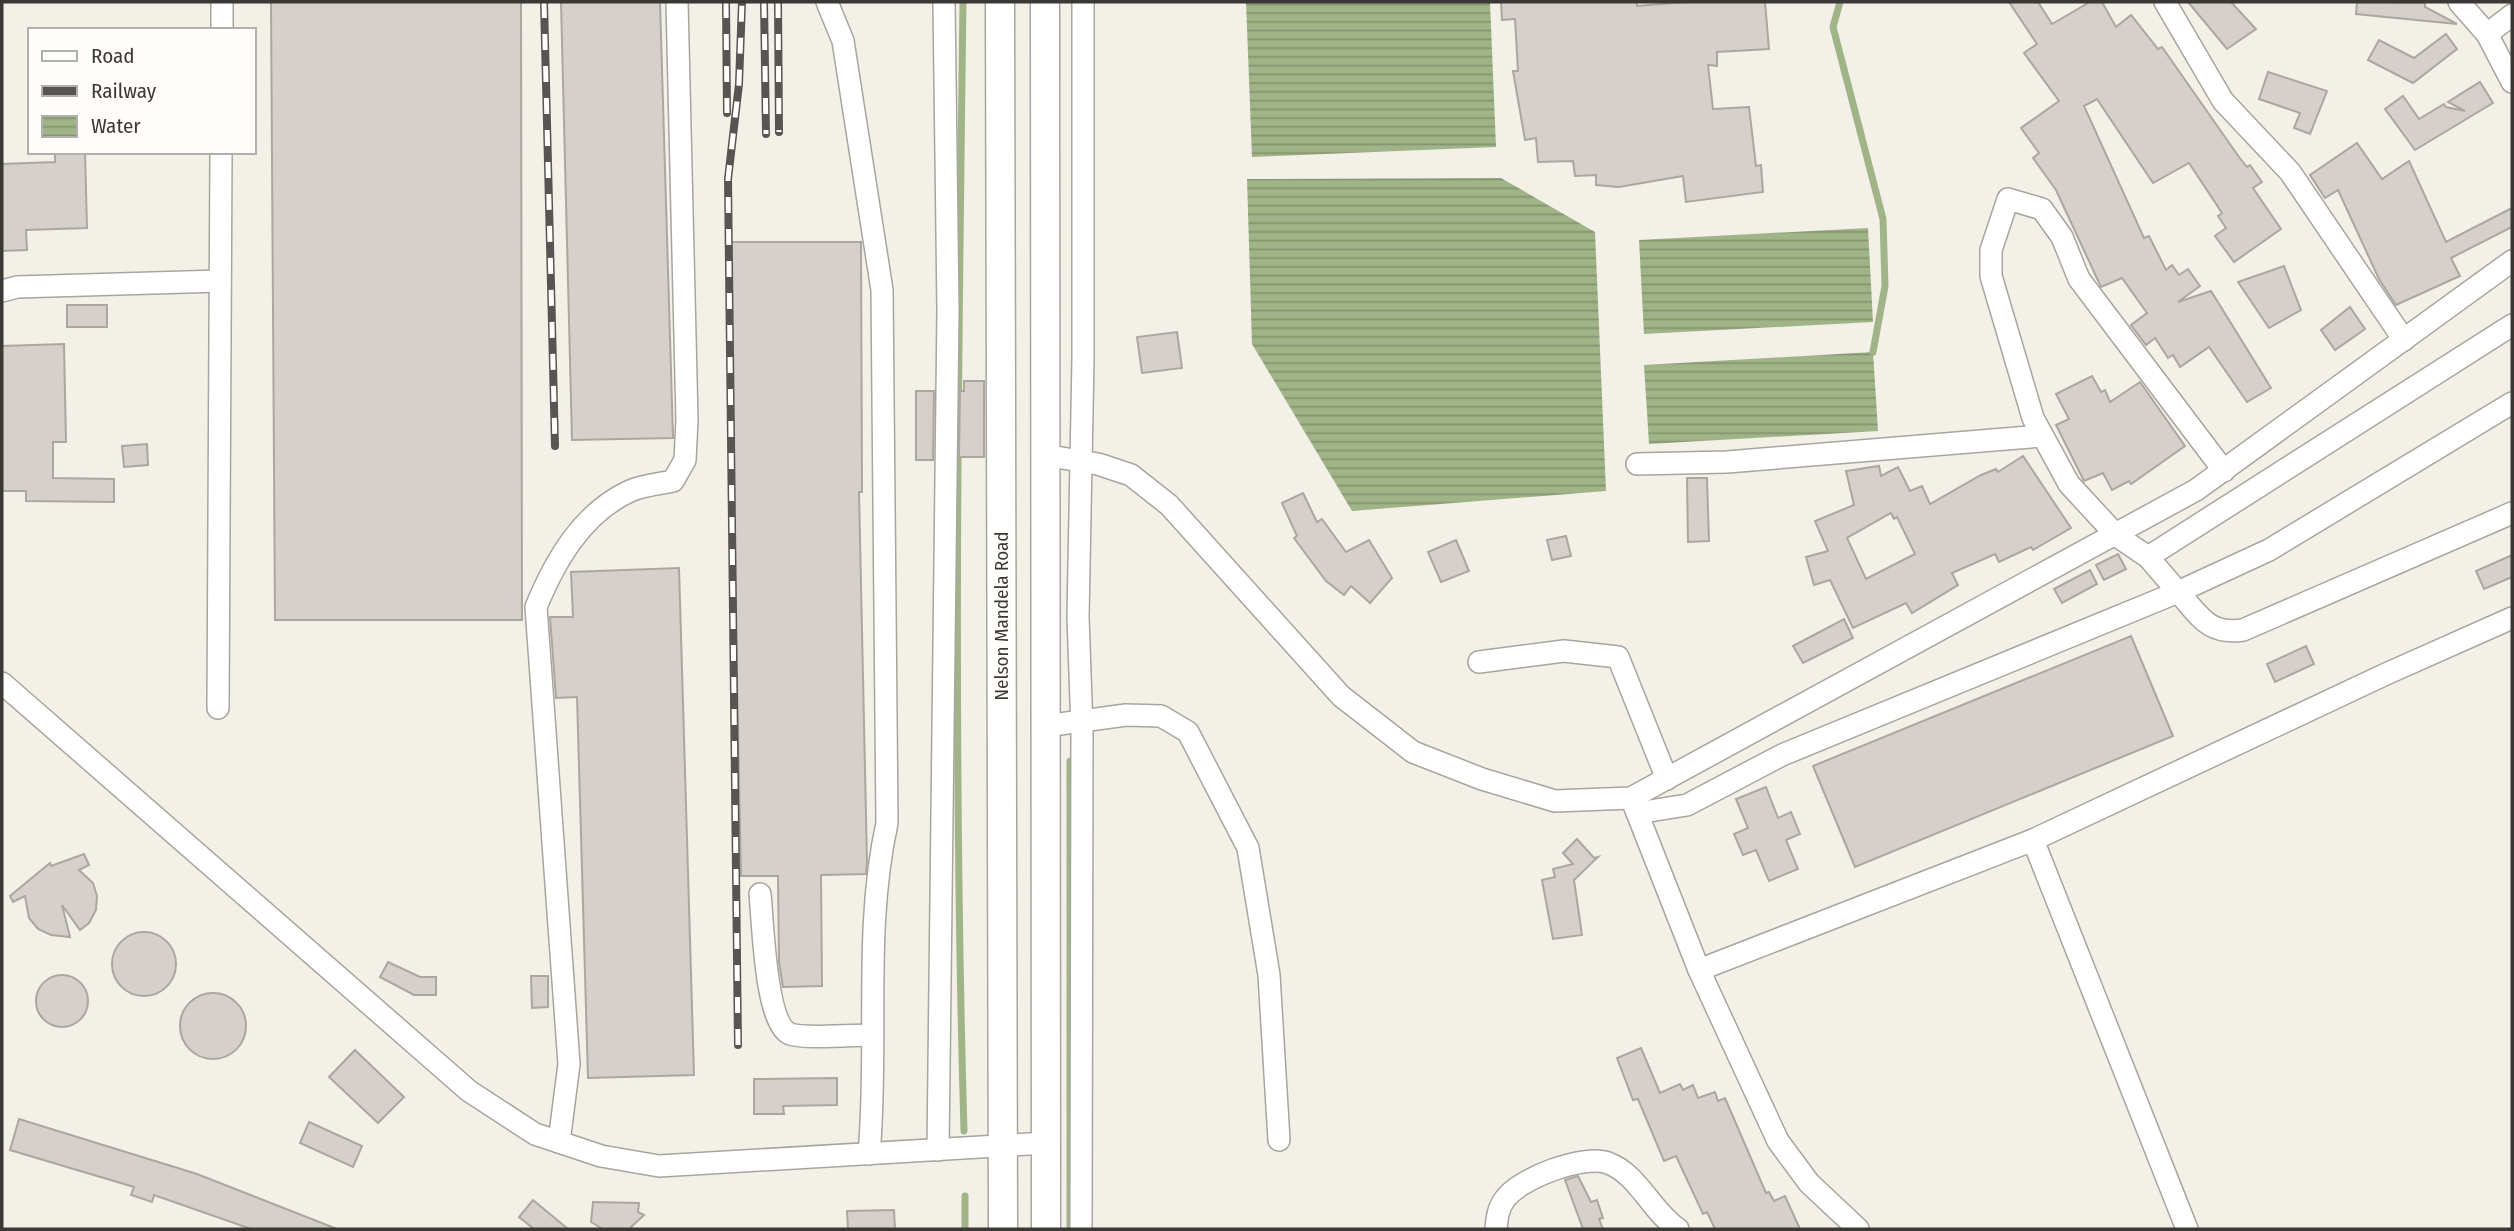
<svg xmlns="http://www.w3.org/2000/svg" width="2514" height="1231" font-family="'Fira Sans Condensed',sans-serif">
<style>
.water{fill:url(#water-rules)}
.lines{fill:none;stroke-linecap:round;stroke-linejoin:round}
.stream{stroke:#a1b488;stroke-width:7}
.building{fill:#d6d0ca;stroke:#aca6a0;stroke-width:2;fill-rule:evenodd}
.minor-casing{stroke:#a8a59e;stroke-width:24}
.major-casing{stroke:#a8a59e;stroke-width:31}
.minor{stroke:#fff;stroke-width:21}
.major{stroke:#fff;stroke-width:28}
.rail-casing{stroke:#565551;stroke-width:8}
.rail{stroke:#fffefa;stroke-width:5;stroke-dasharray:16;stroke-linecap:butt}
.labels{text-anchor:middle;dominant-baseline:central;stroke-width:6;stroke-linejoin:round;paint-order:stroke}
.street-label{font-size:19px;fill:#3a3936;stroke:#fffefa}
</style>
<defs>
<pattern id="water-rules" width="6" height="5" patternUnits="userSpaceOnUse" patternTransform="scale(1.75)"><rect width="6" height="5" fill="#a1b488"/><path d="M0 2.5h6" fill="none" stroke="#849370"/></pattern>
</defs>
<rect width="100%" height="100%" fill="#f3f0e8"/>
<g class="water">
<path d="M 1246,2 L 1490,2 L 1496,147 L 1252,157 Z"/>
<path d="M 1501,178 L 1595,232 L 1606,491 L 1352,511 L 1252,344 L 1247,179 Z"/>
<path d="M 1868,228 L 1873,322 L 1644,334 L 1639,240 Z"/>
<path d="M 1873,352 L 1878,431 L 1649,444 L 1644,365 Z"/>
</g>
<g class="lines">
<g class="stream">
<path d="M 963,2 C 958,378 953,754 964,1131"/>
<path d="M 1840,2 L 1833,27 L 1883,219 L 1885,286 L 1873,352"/>
<path d="M 1070,761 L 1070,1229"/>
<path d="M 965,1196 L 965,1229"/>
</g>
</g>
<g class="building">
<path d="M 271,2 L 521,2 L 522,620 L 275,620 Z"/>
<path d="M 561,2 L 660,2 L 673,438 L 572,440 Z"/>
<path d="M 1501,2 L 1637,2 L 1637,6 L 1686,2 L 1765,2 L 1769,49 L 1717,52 L 1717,66 L 1708,65 L 1713,109 L 1749,107 L 1756,166 L 1761,165 L 1763,192 L 1686,202 L 1683,176 L 1619,187 L 1596,185 L 1596,175 L 1575,176 L 1573,161 L 1538,162 L 1536,138 L 1525,140 L 1513,71 L 1518,71 L 1515,19 L 1502,20 Z"/>
<path d="M 2009,2 L 2038,2 L 2052,24 L 2090,2 L 2102,2 L 2116,27 L 2131,15 L 2158,49 L 2162,47 L 2239,157 L 2247,167 L 2250,165 L 2262,182 L 2253,188 L 2281,229 L 2234,262 L 2215,236 L 2226,228 L 2218,216 L 2222,213 L 2189,163 L 2153,183 L 2097,99 L 2084,106 L 2144,238 L 2149,236 L 2166,270 L 2172,265 L 2179,275 L 2188,269 L 2200,286 L 2178,302 L 2211,291 L 2271,388 L 2247,402 L 2209,347 L 2180,367 L 2173,355 L 2168,358 L 2155,338 L 2146,345 L 2131,325 L 2147,313 L 2122,278 L 2101,287 L 2056,190 L 2033,158 L 2039,153 L 2021,128 L 2059,101 L 2024,53 L 2037,44 Z"/>
<path d="M 2188,2 L 2231,2 L 2256,29 L 2227,49 Z"/>
<path d="M 2357,2 L 2425,3 L 2425,7 L 2457,24 L 2356,14 Z"/>
<path d="M 2446,34 L 2457,49 L 2413,83 L 2368,60 L 2379,40 L 2414,58 Z"/>
<path d="M 2268,72 L 2327,91 L 2310,134 L 2294,128 L 2300,113 L 2259,99 Z"/>
<path d="M 2480,82 L 2493,103 L 2415,150 L 2385,109 L 2403,96 L 2419,119 L 2444,104 L 2446,107 L 2465,111 L 2448,102 Z"/>
<path d="M 2357,143 L 2382,179 L 2409,161 L 2446,242 L 2512,208 L 2512,227 L 2451,258 L 2460,276 L 2396,305 L 2379,279 L 2338,190 L 2325,198 L 2310,175 Z"/>
<path d="M 55,152 L 85,152 L 87,228 L 26,230 L 27,250 L 2,251 L 2,164 L 55,162 Z"/>
<path d="M 731,242 L 861,242 L 862,492 L 859,492 L 867,862 L 866,874 L 821,875 L 822,986 L 783,987 L 779,962 L 778,876 L 741,876 L 733,493 Z"/>
<path d="M 2284,266 L 2301,310 L 2269,328 L 2238,282 Z"/>
<rect x="67" y="305" width="40" height="22"/>
<path d="M 2350,307 L 2365,329 L 2335,350 L 2321,330 Z"/>
<path d="M 1177,332 L 1182,368 L 1142,373 L 1137,337 Z"/>
<path d="M 64,344 L 66,442 L 53,442 L 53,478 L 114,479 L 114,502 L 26,501 L 26,491 L 2,491 L 2,346 Z"/>
<path d="M 2092,376 L 2101,392 L 2105,390 L 2110,402 L 2140,382 L 2185,446 L 2131,484 L 2129,481 L 2112,490 L 2103,473 L 2084,481 L 2056,425 L 2069,419 L 2056,394 Z"/>
<path d="M 964,381 L 984,381 L 984,457 L 959,457 L 960,391 L 964,391 Z"/>
<path d="M 916,391 L 934,391 L 933,460 L 916,460 Z"/>
<path d="M 147,444 L 148,465 L 124,467 L 122,446 Z"/>
<path d="M 2023,456 L 2071,528 L 2033,550 L 2031,547 L 1999,562 L 1995,554 L 1952,573 L 1958,585 L 1912,613 L 1906,603 L 1853,628 L 1830,580 L 1814,585 L 1806,557 L 1828,551 L 1815,521 L 1854,505 L 1846,471 L 1879,466 L 1881,476 L 1898,467 L 1910,491 L 1922,486 L 1930,504 L 1981,475 L 1996,469 L 1998,472 ZM 1891,513 L 1894,519 L 1897,517 L 1915,554 L 1866,579 L 1847,538 Z"/>
<path d="M 1687,478 L 1707,478 L 1709,541 L 1688,542 Z"/>
<path d="M 1303,493 L 1317,522 L 1322,519 L 1346,552 L 1369,540 L 1392,578 L 1370,603 L 1351,586 L 1344,595 L 1326,581 L 1294,538 L 1297,536 L 1282,503 Z"/>
<path d="M 1566,536 L 1571,556 L 1552,560 L 1547,540 Z"/>
<path d="M 1456,540 L 1469,571 L 1441,582 L 1428,552 Z"/>
<path d="M 2118,554 L 2126,569 L 2104,580 L 2096,565 Z"/>
<path d="M 2512,555 L 2512,577 L 2484,589 L 2476,571 Z"/>
<path d="M 679,568 L 694,1075 L 588,1078 L 577,697 L 556,698 L 550,617 L 573,617 L 571,572 Z"/>
<path d="M 2090,570 L 2097,584 L 2062,603 L 2054,589 Z"/>
<path d="M 1844,619 L 1853,638 L 1803,663 L 1793,646 Z"/>
<path d="M 2131,636 L 2173,736 L 1855,867 L 1813,766 Z"/>
<path d="M 2306,646 L 2314,664 L 2275,682 L 2267,664 Z"/>
<path d="M 1766,787 L 1778,818 L 1791,812 L 1800,834 L 1786,840 L 1798,869 L 1769,881 L 1756,850 L 1743,855 L 1734,834 L 1748,828 L 1736,799 Z"/>
<path d="M 1577,839 L 1594,858 L 1598,857 L 1574,880 L 1582,935 L 1553,939 L 1542,880 L 1555,877 L 1553,869 L 1573,864 L 1563,853 Z"/>
<path d="M 84,854 L 89,865 L 79,870 L 93,883 L 97,896 L 96,910 L 89,923 L 80,930 L 62,905 L 70,937 L 51,935 L 38,929 L 29,918 L 25,896 L 13,902 L 10,896 L 50,863 L 51,866 Z"/>
<circle cx="144" cy="964" r="32"/>
<path d="M 388,962 L 420,977 L 436,977 L 436,995 L 414,995 L 380,977 Z"/>
<circle cx="62" cy="1001" r="26"/>
<path d="M 531,976 L 548,976 L 548,1007 L 532,1008 Z"/>
<circle cx="213" cy="1026" r="33"/>
<path d="M 1641,1048 L 1660,1093 L 1680,1084 L 1683,1090 L 1693,1085 L 1698,1098 L 1715,1092 L 1718,1101 L 1725,1098 L 1766,1193 L 1769,1192 L 1774,1201 L 1785,1196 L 1800,1229 L 1715,1229 L 1707,1212 L 1703,1214 L 1676,1156 L 1664,1161 L 1638,1099 L 1633,1100 L 1617,1058 Z"/>
<path d="M 355,1050 L 404,1097 L 378,1123 L 329,1077 Z"/>
<path d="M 837,1078 L 837,1105 L 783,1106 L 784,1114 L 754,1114 L 754,1079 Z"/>
<path d="M 19,1119 L 197,1174 L 337,1229 L 251,1229 L 154,1195 L 152,1202 L 131,1195 L 134,1187 L 10,1150 Z"/>
<path d="M 309,1122 L 362,1146 L 353,1167 L 300,1143 Z"/>
<path d="M 1578,1176 L 1591,1202 L 1597,1200 L 1603,1218 L 1599,1219 L 1603,1229 L 1583,1229 L 1565,1180 Z"/>
<path d="M 533,1200 L 568,1229 L 534,1229 L 519,1217 Z"/>
<path d="M 593,1202 L 639,1203 L 638,1212 L 644,1215 L 629,1229 L 603,1229 L 591,1222 Z"/>
<path d="M 894,1210 L 895,1229 L 848,1229 L 847,1211 Z"/>
</g>
<g class="lines">
<defs>
<g id="minor">
<path d="M 827,2 L 843,41 L 882,290 L 887,823 C 863,932 879,1044 869,1154"/>
<path d="M 2165,2 L 2223,101 L 2290,172 L 2404,340"/>
<path d="M 2459,2 L 2487,34 L 2512,82"/>
<path d="M 222,30 L 222,2"/>
<path d="M 2487,34 L 2512,15"/>
<path d="M 2,291 L 17,287 L 220,281"/>
<path d="M 1044,455 L 1098,464 L 1131,475 L 1169,505 L 1341,696 L 1413,752 L 1482,779 L 1555,801 L 1631,798 L 2196,490 L 2512,261"/>
<path d="M 1637,464 L 1727,462 L 2042,436"/>
<path d="M 2224,471 L 2079,279 L 2062,237 L 2042,209 L 2008,199 L 1991,250 L 1991,276 L 2033,418 L 2069,484 L 2117,536 L 2148,557 L 2178,592 L 2269,550 L 2512,403"/>
<path d="M 2148,557 L 2512,325"/>
<path d="M 1479,662 L 1564,651 L 1618,657 L 1667,779"/>
<path d="M 2,683 L 469,1091 L 535,1134 L 601,1156 L 659,1166 L 1047,1143"/>
<path d="M 218,708 L 221,152"/>
<path d="M 1045,726 L 1126,715 L 1161,716 L 1188,732 L 1248,848 L 1269,975 L 1279,1140"/>
<path d="M 1632,800 L 1699,970 L 1778,1141 L 1809,1183 L 1858,1229"/>
<path d="M 1637,813 L 1687,805 L 1782,755 L 2178,592 C 2200,616 2208,635 2243,630 L 2512,513"/>
<path d="M 2033,840 L 2187,1229"/>
<path d="M 760,894 C 763,922 765,1023 790,1034 C 804,1039 855,1035 872,1035"/>
<path d="M 1699,970 L 2033,840 L 2386,674 L 2512,618"/>
<path d="M 559,1142 L 569,1064 L 536,607 C 555,561 582,513 630,491 C 643,485 659,484 673,481 L 685,460 L 687,420 L 677,2"/>
<path d="M 938,1150 L 948,310 L 944,2"/>
<path d="M 1081,1229 L 1082,730 L 1078,617 L 1083,359 L 1083,2"/>
<path d="M 1496,1229 C 1497,1218 1498,1208 1505,1199 C 1520,1178 1584,1154 1608,1163 C 1638,1174 1652,1212 1678,1229"/>
</g>
<g id="major">
<path d="M 1000,2 L 1003,1229"/>
<path d="M 1045,2 L 1046,1229"/>
</g>
</defs>
<use href="#minor" class="minor-casing"/>
<use href="#major" class="major-casing"/>
<use href="#minor" class="minor"/>
<use href="#major" class="major"/>
<defs>
<g id="rail">
<path d="M 544,2 L 555,446"/>
<path d="M 726,2 L 727,113"/>
<path d="M 764,2 L 766,134"/>
<path d="M 778,2 L 779,132"/>
<path d="M 738,1045 L 728,179 L 739,84 L 742,2"/>
</g>
</defs>
<use href="#rail" class="rail-casing"/>
<use href="#rail" class="rail"/>
</g>
<g class="labels">
<g class="street-label">
<text transform="translate(1001 616) rotate(-90)">Nelson Mandela Road</text>
</g>
</g>
<rect width="2514" height="1231" fill="none" stroke="#3a3936" stroke-width="7"/>
<rect x="28" y="28" width="228" height="126" fill="#fffefa" stroke="#b0afac" stroke-width="2"/>
<rect x="42" y="51" width="35" height="10" fill="#ffffff" stroke="#b0afac" stroke-width="2"/>
<text x="91" y="63" font-size="21" fill="#3a3936">Road</text>
<rect x="42" y="86" width="35" height="10" fill="#565551" stroke="#b0afac" stroke-width="2"/>
<text x="91" y="98" font-size="21" fill="#3a3936">Railway</text>
<rect x="42" y="116" width="35" height="21" fill="url(#water-rules)" stroke="#b0afac" stroke-width="2"/>
<text x="91" y="133" font-size="21" fill="#3a3936">Water</text>
</svg>
